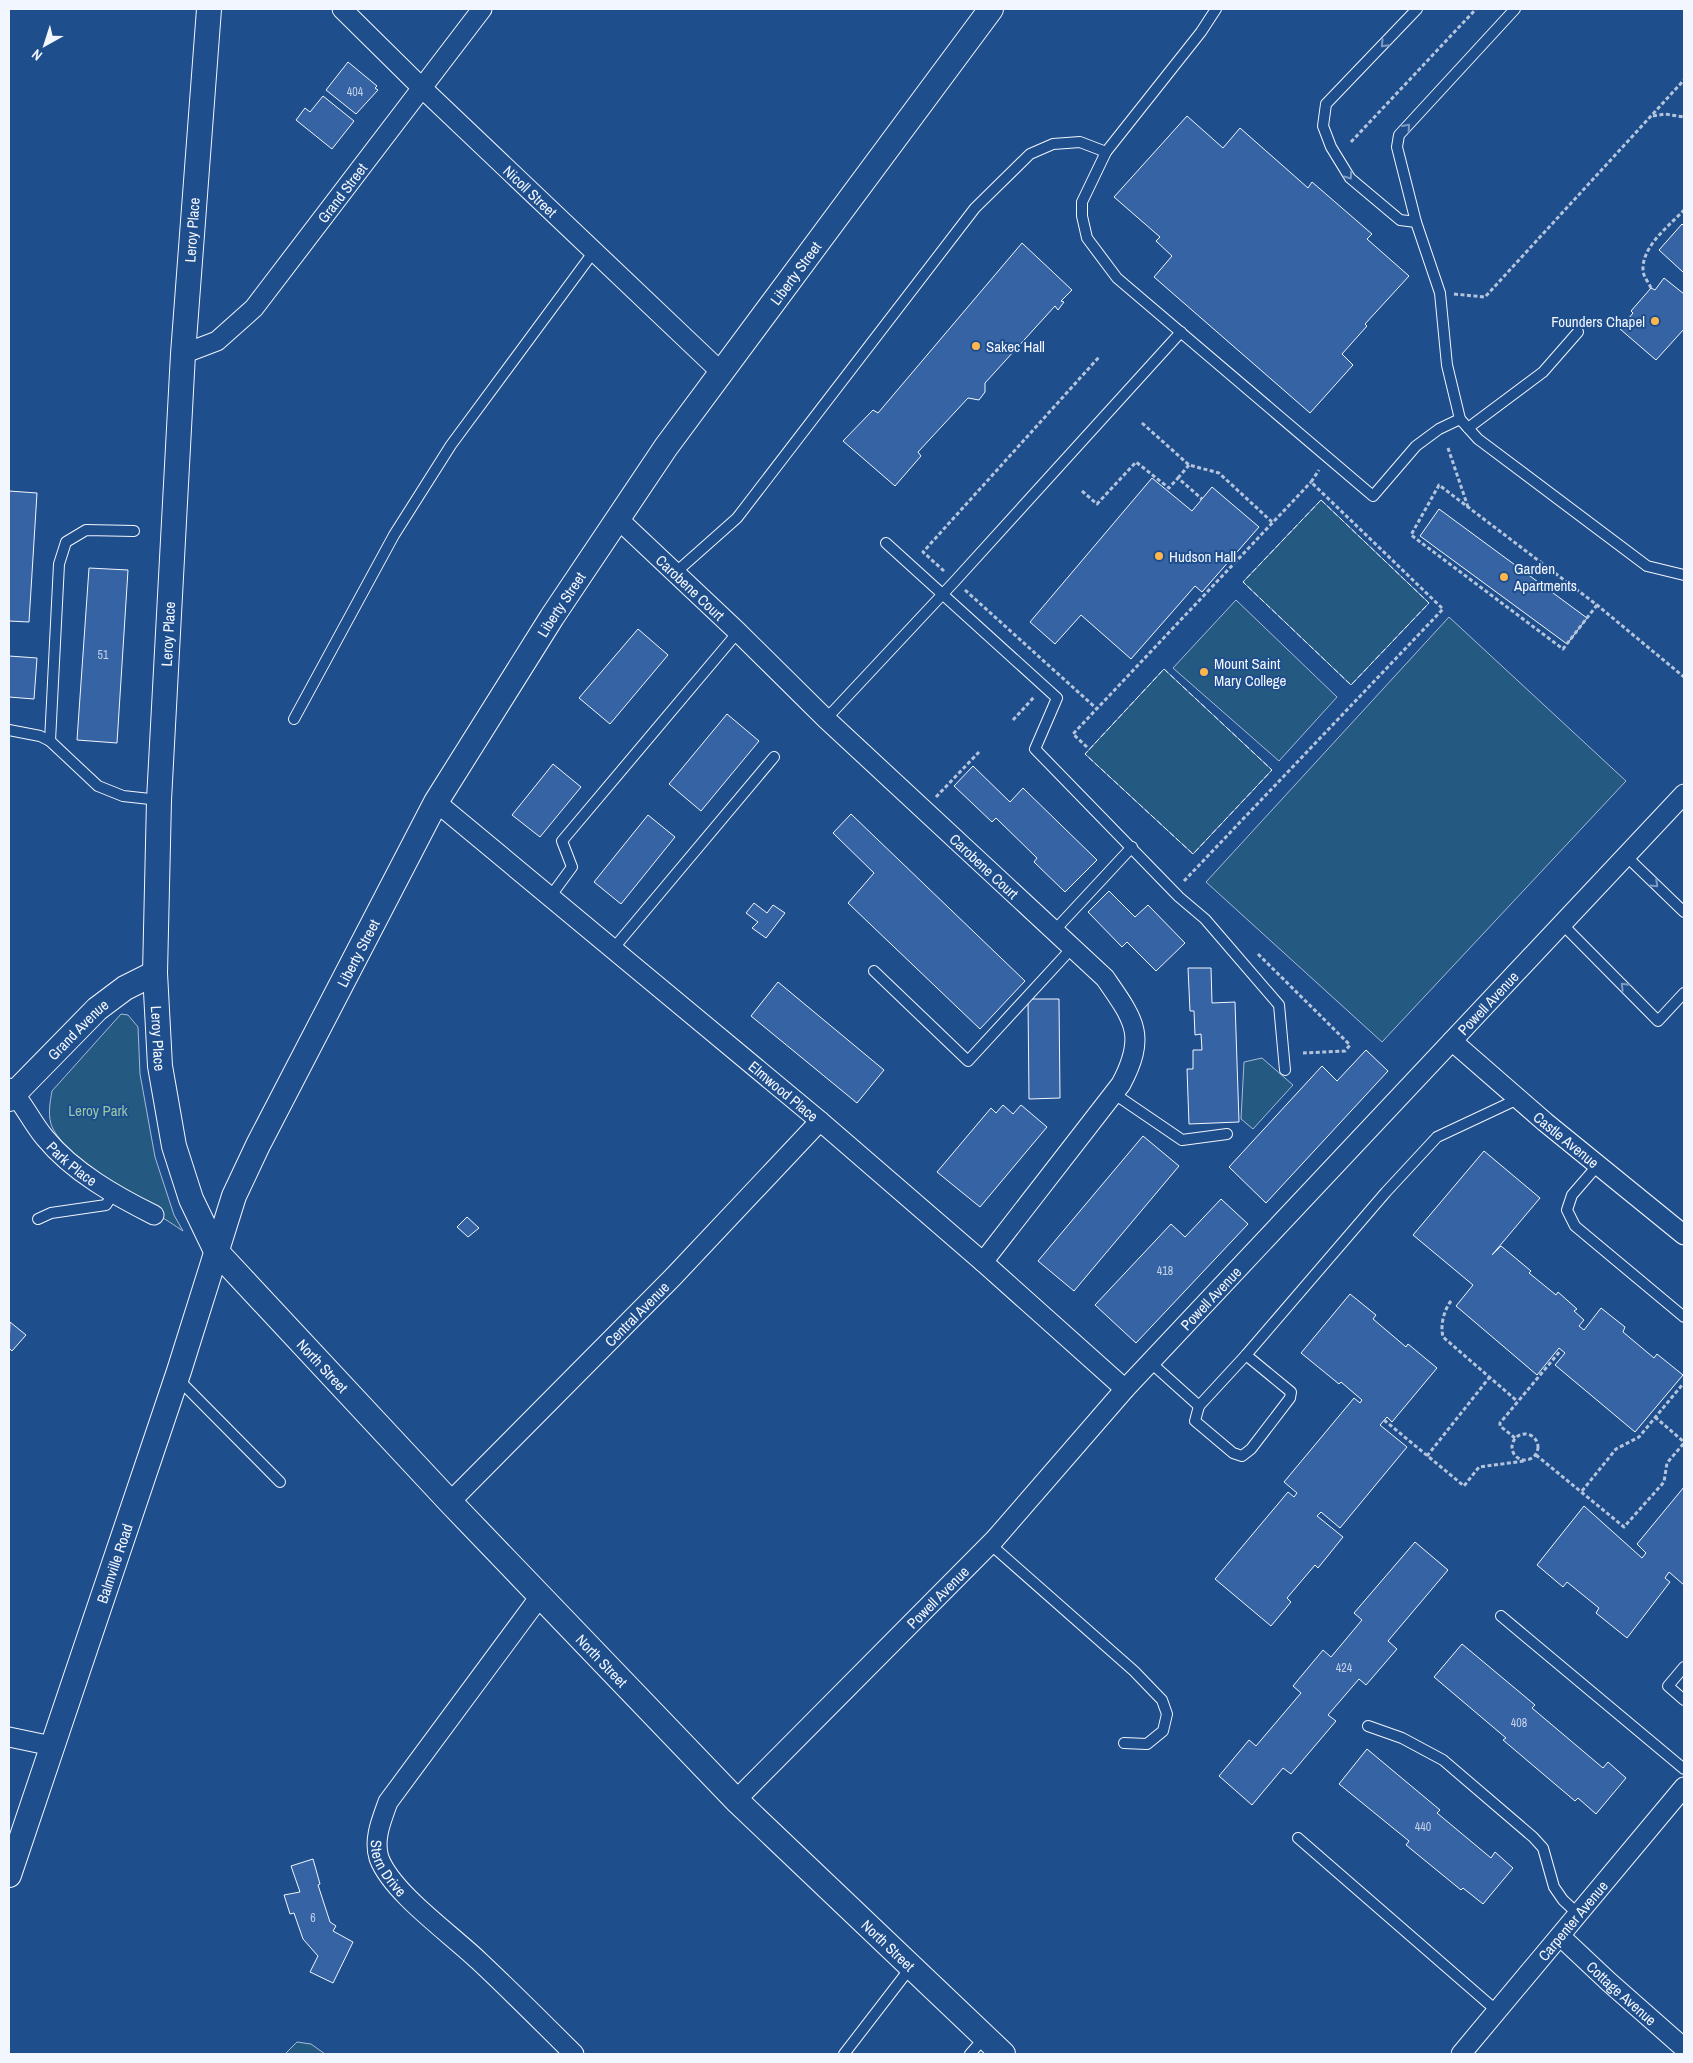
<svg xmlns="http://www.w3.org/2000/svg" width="1693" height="2063" font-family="'Archivo Narrow',sans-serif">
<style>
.green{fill:#245a82;stroke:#a8bbd7}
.building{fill:#3563a3;stroke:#f2f6ff}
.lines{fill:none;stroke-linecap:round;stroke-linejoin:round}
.service-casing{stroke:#f2f6ff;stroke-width:12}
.minor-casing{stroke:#f2f6ff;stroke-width:21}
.tertiary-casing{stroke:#f2f6ff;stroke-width:26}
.path{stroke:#b3c4dc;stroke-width:3;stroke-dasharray:4 2.5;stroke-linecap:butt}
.service{stroke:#1f4e8c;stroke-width:10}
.minor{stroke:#1f4e8c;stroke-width:19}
.tertiary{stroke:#1f4e8c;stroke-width:24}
.fence{stroke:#f2f6ff;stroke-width:1;stroke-dasharray:6 2.5;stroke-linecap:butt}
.oneway{stroke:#7e9ac0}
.poi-dot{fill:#ffb74d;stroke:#1f4e8c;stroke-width:2}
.labels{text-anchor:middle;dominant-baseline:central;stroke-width:4;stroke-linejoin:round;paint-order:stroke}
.number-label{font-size:12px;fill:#c3d1e8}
.street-label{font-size:15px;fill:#f2f6ff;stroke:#1f4e8c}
.poi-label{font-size:15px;fill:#f2f6ff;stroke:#1f4e8c;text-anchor:start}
.park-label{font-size:15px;fill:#97c8a6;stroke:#1f4e8c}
</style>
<rect width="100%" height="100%" fill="#1f4e8c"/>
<g class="green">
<path d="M 1321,500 L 1429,603 L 1351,685 L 1243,582 Z"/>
<path d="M 1236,600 L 1337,697 L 1279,761 L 1173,668 Z"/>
<path d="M 1449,617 L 1626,781 L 1382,1042 L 1206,882 Z"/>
<path d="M 1164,669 L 1272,770 L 1193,854 L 1085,754 Z"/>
<path d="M 121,1014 L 128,1015 L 138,1027 L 140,1074 L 155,1157 L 174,1215 L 183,1231 C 152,1210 69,1160 53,1129 C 47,1117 50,1103 52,1091 Z"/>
<path d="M 1262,1058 L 1293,1085 L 1253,1129 L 1241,1119 L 1244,1062 Z"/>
<path d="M 297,2042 L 311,2044 L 325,2054 L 288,2054 L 286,2053 Z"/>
</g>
<g class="building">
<path d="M 348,62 L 377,86 L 375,88 L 378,90 L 356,114 L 326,90 Z"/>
<path d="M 323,96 L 354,121 L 332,149 L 296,120 L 305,108 L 310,112 Z"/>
<path d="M 1187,116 L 1223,148 L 1240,128 L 1308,188 L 1312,182 L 1372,234 L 1367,239 L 1409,276 L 1365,324 L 1367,326 L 1342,354 L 1353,365 L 1310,413 L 1154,277 L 1172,256 L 1156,241 L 1160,237 L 1114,197 Z"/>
<path d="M 1682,224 L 1684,226 L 1684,273 L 1659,250 Z"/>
<path d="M 1022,243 L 1072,290 L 1061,301 L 1064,302 L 1058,310 L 1055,306 L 985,383 L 985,392 L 979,400 L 968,398 L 918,452 L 921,456 L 895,486 L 843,441 L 873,410 L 878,413 Z"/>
<path d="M 1664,278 L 1684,294 L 1684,329 L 1656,360 L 1620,329 L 1633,313 L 1631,311 L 1651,288 L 1655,290 Z"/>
<path d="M 1152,478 L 1192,511 L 1212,487 L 1259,527 L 1202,592 L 1195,586 L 1131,659 L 1081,615 L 1055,644 L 1030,622 Z"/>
<path d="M 9,491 L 37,493 L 29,622 L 9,621 Z"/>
<path d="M 1439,509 L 1587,618 L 1567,644 L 1420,536 Z"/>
<path d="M 89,568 L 128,570 L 117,743 L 77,740 Z"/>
<path d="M 638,629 L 668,655 L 610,724 L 579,698 Z"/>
<path d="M 9,656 L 37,658 L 34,699 L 9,697 Z"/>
<path d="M 727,714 L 759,741 L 701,811 L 669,784 Z"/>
<path d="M 553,764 L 581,787 L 540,837 L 512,815 Z"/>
<path d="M 973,766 L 1010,802 L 1023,788 L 1097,860 L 1065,892 L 1034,862 L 1037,858 L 996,818 L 992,822 L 954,786 Z"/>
<path d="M 851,814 L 1025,981 L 980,1029 L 848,903 L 874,873 L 833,833 Z"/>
<path d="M 648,815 L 675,837 L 621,904 L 594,882 Z"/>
<path d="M 1109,891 L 1135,917 L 1148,905 L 1185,943 L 1156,971 L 1127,942 L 1122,947 L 1088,912 Z"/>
<path d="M 754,903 L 767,913 L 773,905 L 785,913 L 766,938 L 752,928 L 758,922 L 746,913 Z"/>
<path d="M 1188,968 L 1211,968 L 1212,1003 L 1235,1002 L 1239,1122 L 1189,1124 L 1187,1069 L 1193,1069 L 1193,1050 L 1202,1050 L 1201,1034 L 1195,1035 L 1194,1011 L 1190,1011 Z"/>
<path d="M 778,982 L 884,1070 L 857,1103 L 751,1016 Z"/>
<path d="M 1028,999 L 1059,999 L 1060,1098 L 1029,1099 Z"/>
<path d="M 1366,1050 L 1388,1071 L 1266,1203 L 1229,1167 L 1322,1066 L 1337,1081 Z"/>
<path d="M 1003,1105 L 1013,1114 L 1021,1105 L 1047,1127 L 980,1207 L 937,1172 L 991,1108 L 996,1113 Z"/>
<path d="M 1143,1136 L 1179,1166 L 1074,1291 L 1038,1261 Z"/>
<path d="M 1484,1151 L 1540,1198 L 1492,1255 L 1501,1246 L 1531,1271 L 1529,1273 L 1556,1295 L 1558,1292 L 1577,1309 L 1574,1311 L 1584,1320 L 1579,1326 L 1584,1330 L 1601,1308 L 1625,1327 L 1623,1332 L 1654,1358 L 1657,1354 L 1683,1375 L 1635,1432 L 1555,1365 L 1565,1353 L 1559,1348 L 1537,1375 L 1456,1306 L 1473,1285 L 1413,1235 Z"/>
<path d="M 1221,1199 L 1248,1224 L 1136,1343 L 1095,1305 L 1171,1224 L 1185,1237 Z"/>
<path d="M 467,1217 L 479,1228 L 468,1237 L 457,1227 Z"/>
<path d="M 1350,1294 L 1376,1315 L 1373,1319 L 1406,1347 L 1408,1344 L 1437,1368 L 1392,1422 L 1387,1417 L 1380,1425 L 1407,1447 L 1340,1528 L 1321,1512 L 1317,1516 L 1343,1537 L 1318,1568 L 1315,1565 L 1287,1598 L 1291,1602 L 1271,1626 L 1215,1579 L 1288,1492 L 1294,1497 L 1297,1493 L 1284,1482 L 1354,1398 L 1360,1403 L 1362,1400 L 1341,1382 L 1339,1384 L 1301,1353 Z"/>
<path d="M 10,1322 L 26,1335 L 12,1351 L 9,1348 Z"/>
<path d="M 1684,1487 L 1684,1585 L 1669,1572 L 1665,1578 L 1670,1582 L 1627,1638 L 1596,1613 L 1599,1608 L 1567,1582 L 1563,1587 L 1537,1565 L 1584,1506 L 1642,1558 L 1646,1553 L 1637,1544 Z"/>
<path d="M 1415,1542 L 1448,1570 L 1388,1641 L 1397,1649 L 1366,1685 L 1359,1679 L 1328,1715 L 1336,1721 L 1291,1774 L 1283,1768 L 1252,1805 L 1219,1776 L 1249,1740 L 1256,1746 L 1301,1693 L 1293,1686 L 1323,1650 L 1331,1657 L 1362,1620 L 1354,1613 Z"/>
<path d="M 1462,1644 L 1535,1705 L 1532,1708 L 1603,1768 L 1608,1762 L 1626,1778 L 1596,1814 L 1578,1798 L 1575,1801 L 1503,1740 L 1506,1738 L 1434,1677 Z"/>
<path d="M 1367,1749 L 1440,1810 L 1437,1813 L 1491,1858 L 1495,1852 L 1513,1868 L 1483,1904 L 1463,1888 L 1461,1890 L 1406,1845 L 1409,1841 L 1339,1784 Z"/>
<path d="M 313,1859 L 320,1884 L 318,1885 L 330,1922 L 336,1926 L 333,1931 L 353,1942 L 333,1983 L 310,1972 L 318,1956 L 303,1939 L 294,1913 L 290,1914 L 284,1895 L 300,1892 L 291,1866 Z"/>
</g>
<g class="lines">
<defs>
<g id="service">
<path d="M 1216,9 L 1201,32 L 1106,152 L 1082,202 L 1082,216 L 1087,238 L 1117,278 L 1373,496 L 1416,446 L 1439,429 L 1460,419"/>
<path d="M 1515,9 L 1399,135 L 1397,147 L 1416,222 L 1440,293 L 1447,365 L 1460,419 L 1478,439 L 1647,566 L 1684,575"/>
<path d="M 1416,222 L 1400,220 L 1350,178 L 1331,147 L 1323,126 L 1326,104 L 1417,9"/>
<path d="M 1468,428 L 1543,372 L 1578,332"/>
<path d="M 886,543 L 1057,698 L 1035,749 L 1179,897 L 1205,919 L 1279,1005 L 1285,1070"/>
<path d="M 675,573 L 737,518 L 975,208 L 1030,154 L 1053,144 L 1080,142 L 1106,152"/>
<path d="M 294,719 L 394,535 L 451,445 L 595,250"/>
<path d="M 826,719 L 955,581 L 1181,332"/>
<path d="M 9,730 L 40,736 L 50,741 L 98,786 L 123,796 L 159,800"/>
<path d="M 50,741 L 59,564 L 66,542 L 86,530 L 134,531"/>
<path d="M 1626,856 L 1684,912"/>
<path d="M 550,897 L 572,867 L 562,841 L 738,632"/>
<path d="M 1562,924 L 1658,1021 L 1684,993"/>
<path d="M 1054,931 L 1132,847"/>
<path d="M 613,949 L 774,757"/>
<path d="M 874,971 L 968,1061 L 1072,948"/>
<path d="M 1113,1093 L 1182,1140 L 1227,1134"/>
<path d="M 1598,1165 L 1572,1195 L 1567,1210 L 1575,1226 L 1684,1317"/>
<path d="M 38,1219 L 51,1213 L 106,1205 L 113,1194"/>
<path d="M 1150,1362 L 1199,1406 L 1246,1355 L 1386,1192 L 1437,1137 L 1518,1099"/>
<path d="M 177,1378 L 280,1482"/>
<path d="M 1199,1406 L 1195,1421 L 1233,1453 L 1242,1456 L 1251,1449 L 1290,1398 L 1291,1392 L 1246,1355"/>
<path d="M 990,1544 L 1134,1671 L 1162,1700 L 1167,1714 L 1163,1731 L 1147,1744 L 1124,1743"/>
<path d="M 1501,1616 L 1684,1769"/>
<path d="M 1684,1667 L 1668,1686 L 1684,1700"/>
<path d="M 1368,1726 L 1402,1738 L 1443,1760 L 1533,1837 L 1543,1848 L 1554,1887 L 1563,1900 L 1578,1914"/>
<path d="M 1298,1838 L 1497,2011"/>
<path d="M 844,2054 L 911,1967"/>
<path d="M 970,2054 L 985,2037"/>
</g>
<g id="minor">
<path id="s1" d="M 342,9 L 421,87 L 721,372"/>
<path id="s2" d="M 183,354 L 217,341 L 254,308 L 482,9"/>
<path id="s3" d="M 617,518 L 738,632 L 826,719 L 1105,978 C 1134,1020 1147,1035 1121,1084 L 983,1262"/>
<path id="s4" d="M 436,802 L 820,1121 L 983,1262 L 1125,1389"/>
<path id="s5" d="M 1452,1041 L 1545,1122 L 1684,1235"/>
<path id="s6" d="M 9,1088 C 23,1102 32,1123 45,1138 C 73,1172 116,1196 154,1215"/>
<path id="s7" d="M 450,1502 L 674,1276 L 820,1121"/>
<path id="s8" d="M 541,1595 L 388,1802 C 382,1819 373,1839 379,1858 C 392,1893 451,1934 479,1961 C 511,1991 543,2023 574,2054"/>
<path d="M 9,1737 L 52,1746"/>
<path id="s9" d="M 736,1800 L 995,1539 L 1125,1389 L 1684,794"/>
<path id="s10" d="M 1560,1936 L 1609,1982 L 1684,2048"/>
<path id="s11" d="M 1461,2054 L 1684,1787"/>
</g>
<g id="tertiary">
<path id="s12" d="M 209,9 L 183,354 L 159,800 L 155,973 L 160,1066 L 174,1146 L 191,1199 L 216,1251 L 450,1502 L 736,1800 L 1003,2054"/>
<path id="s13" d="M 9,1099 L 97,1009 L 125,988 L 155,973"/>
<path id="s14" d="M 9,1875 L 179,1371 L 234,1196 L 258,1145 L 436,802 L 552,617 L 666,447 L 991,9"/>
</g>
</defs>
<use href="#service" class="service-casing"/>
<use href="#minor" class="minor-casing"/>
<use href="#tertiary" class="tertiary-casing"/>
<g class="path">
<path d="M 1653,116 L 1665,114 L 1684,117"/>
<path d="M 1351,142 L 1476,9"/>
<path d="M 1651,288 C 1649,283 1643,276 1643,270 C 1642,246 1669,226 1684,210"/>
<path d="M 1454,294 L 1485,297 L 1684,80"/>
<path d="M 1142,423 L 1189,465 L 1219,473 L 1272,522"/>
<path d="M 1448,448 L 1468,507"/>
<path d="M 1178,478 L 1189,465"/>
<path d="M 1082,491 L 1097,504 L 1136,462 L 1169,488 L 1178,478 L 1202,499"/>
<path d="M 944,571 L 923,552 L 1100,356"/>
<path d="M 965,590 L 1097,709"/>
<path d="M 1597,605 L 1563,649 L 1411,535 L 1439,485 L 1597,605 L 1684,677"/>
<path d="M 1013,720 L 1035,696"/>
<path d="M 1087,747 L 1073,734 L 1311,482"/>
<path d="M 936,797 L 979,752"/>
<path d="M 1184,881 L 1443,609 L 1311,482 L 1319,470"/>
<path d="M 1258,954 L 1350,1045 L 1345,1051 L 1303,1053"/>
<path d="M 1451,1301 C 1444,1310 1440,1325 1443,1337 L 1517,1401"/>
<path d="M 1655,1417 L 1684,1442"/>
<path d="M 1384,1420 L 1464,1486 L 1479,1467 L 1524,1461"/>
<circle cx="1525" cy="1447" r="13"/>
<path d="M 1515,1438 L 1500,1426 L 1500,1423 L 1561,1350"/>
<path d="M 1536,1455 L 1624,1527 L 1664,1482 L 1667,1463 L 1684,1443"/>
<path d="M 1427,1456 L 1489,1378"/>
<path d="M 1582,1491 L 1616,1449 L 1639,1437 L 1682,1385"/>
</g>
<use href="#service" class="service"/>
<use href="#minor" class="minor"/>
<use href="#tertiary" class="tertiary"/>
<g class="fence">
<path d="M 1321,500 L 1429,603 L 1351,685 L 1243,582 Z"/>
<path d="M 1164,669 L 1272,770 L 1193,854 L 1085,754 Z"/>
</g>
</g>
<defs><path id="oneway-chevron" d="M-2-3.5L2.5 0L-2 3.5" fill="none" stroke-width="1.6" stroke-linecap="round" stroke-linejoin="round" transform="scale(1.25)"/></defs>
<g class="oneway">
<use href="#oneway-chevron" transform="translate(1384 44) rotate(134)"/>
<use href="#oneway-chevron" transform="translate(1407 127) rotate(-48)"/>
<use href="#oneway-chevron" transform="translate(1349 176) rotate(55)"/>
<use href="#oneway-chevron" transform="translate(1655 884) rotate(44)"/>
<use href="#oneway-chevron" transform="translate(1624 986) rotate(-135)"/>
</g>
<g class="poi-dot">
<circle cx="1655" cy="321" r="5"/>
<circle cx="976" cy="346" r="5"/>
<circle cx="1159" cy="556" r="5"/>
<circle cx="1504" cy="577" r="5"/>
<circle cx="1204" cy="672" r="5"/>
</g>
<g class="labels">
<g class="number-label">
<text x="355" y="92">404</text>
<text x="103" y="655">51</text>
<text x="1165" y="1271">418</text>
<text x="1344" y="1668">424</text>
<text x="1519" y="1723">408</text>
<text x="1423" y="1827">440</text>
<text x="313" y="1918">6</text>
</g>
<g class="street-label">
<text stroke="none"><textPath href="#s1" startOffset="262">Nicoll Street</textPath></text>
<text stroke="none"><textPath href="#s2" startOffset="231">Grand Street</textPath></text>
<text transform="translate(192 230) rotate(-86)">Leroy Place</text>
<text stroke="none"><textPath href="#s14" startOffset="1798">Liberty Street</textPath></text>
<text stroke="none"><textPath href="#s3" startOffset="101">Carobene Court</textPath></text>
<text stroke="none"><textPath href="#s14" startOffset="1392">Liberty Street</textPath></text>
<text transform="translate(168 634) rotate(-87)">Leroy Place</text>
<text stroke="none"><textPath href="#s3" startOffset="506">Carobene Court</textPath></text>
<text stroke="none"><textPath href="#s14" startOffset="988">Liberty Street</textPath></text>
<text stroke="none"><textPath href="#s9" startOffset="1096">Powell Avenue</textPath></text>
<text stroke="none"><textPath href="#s13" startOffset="98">Grand Avenue</textPath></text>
<text stroke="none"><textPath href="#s12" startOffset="1031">Leroy Place</textPath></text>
<text stroke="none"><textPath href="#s4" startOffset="452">Elmwood Place</textPath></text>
<text stroke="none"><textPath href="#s5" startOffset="151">Castle Avenue</textPath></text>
<text stroke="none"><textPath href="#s6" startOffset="99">Park Place</textPath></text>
<text stroke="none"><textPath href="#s9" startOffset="691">Powell Avenue</textPath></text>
<text stroke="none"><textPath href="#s7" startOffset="265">Central Avenue</textPath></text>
<text stroke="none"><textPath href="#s12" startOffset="1410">North Street</textPath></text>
<text stroke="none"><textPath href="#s14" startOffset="329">Balmville Road</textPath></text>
<text stroke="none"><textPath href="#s9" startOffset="286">Powell Avenue</textPath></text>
<text stroke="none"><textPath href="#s12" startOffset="1816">North Street</textPath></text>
<text stroke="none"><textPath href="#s8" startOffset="328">Stern Drive</textPath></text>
<text stroke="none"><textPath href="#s11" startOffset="174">Carpenter Avenue</textPath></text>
<text stroke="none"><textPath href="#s12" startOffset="2220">North Street</textPath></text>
<text stroke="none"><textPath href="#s10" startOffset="84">Cottage Avenue</textPath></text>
</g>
<g class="poi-label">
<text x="1645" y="321" text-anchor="end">Founders Chapel</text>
<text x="986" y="346">Sakec Hall</text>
<text x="1169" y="556">Hudson Hall</text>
<text x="1514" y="568">Garden<tspan x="1514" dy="17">Apartments</tspan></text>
<text x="1214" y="663">Mount Saint<tspan x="1214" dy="17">Mary College</tspan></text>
</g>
<g class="park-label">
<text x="98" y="1110">Leroy Park</text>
</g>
</g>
<rect width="1693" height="2063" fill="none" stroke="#f2f6ff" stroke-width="20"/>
<g transform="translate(45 45) rotate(219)" stroke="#1f4e8c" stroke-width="4" paint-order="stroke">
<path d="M0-4L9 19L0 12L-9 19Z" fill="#f2f6ff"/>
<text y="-8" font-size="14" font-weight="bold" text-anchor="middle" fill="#f2f6ff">N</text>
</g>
</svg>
